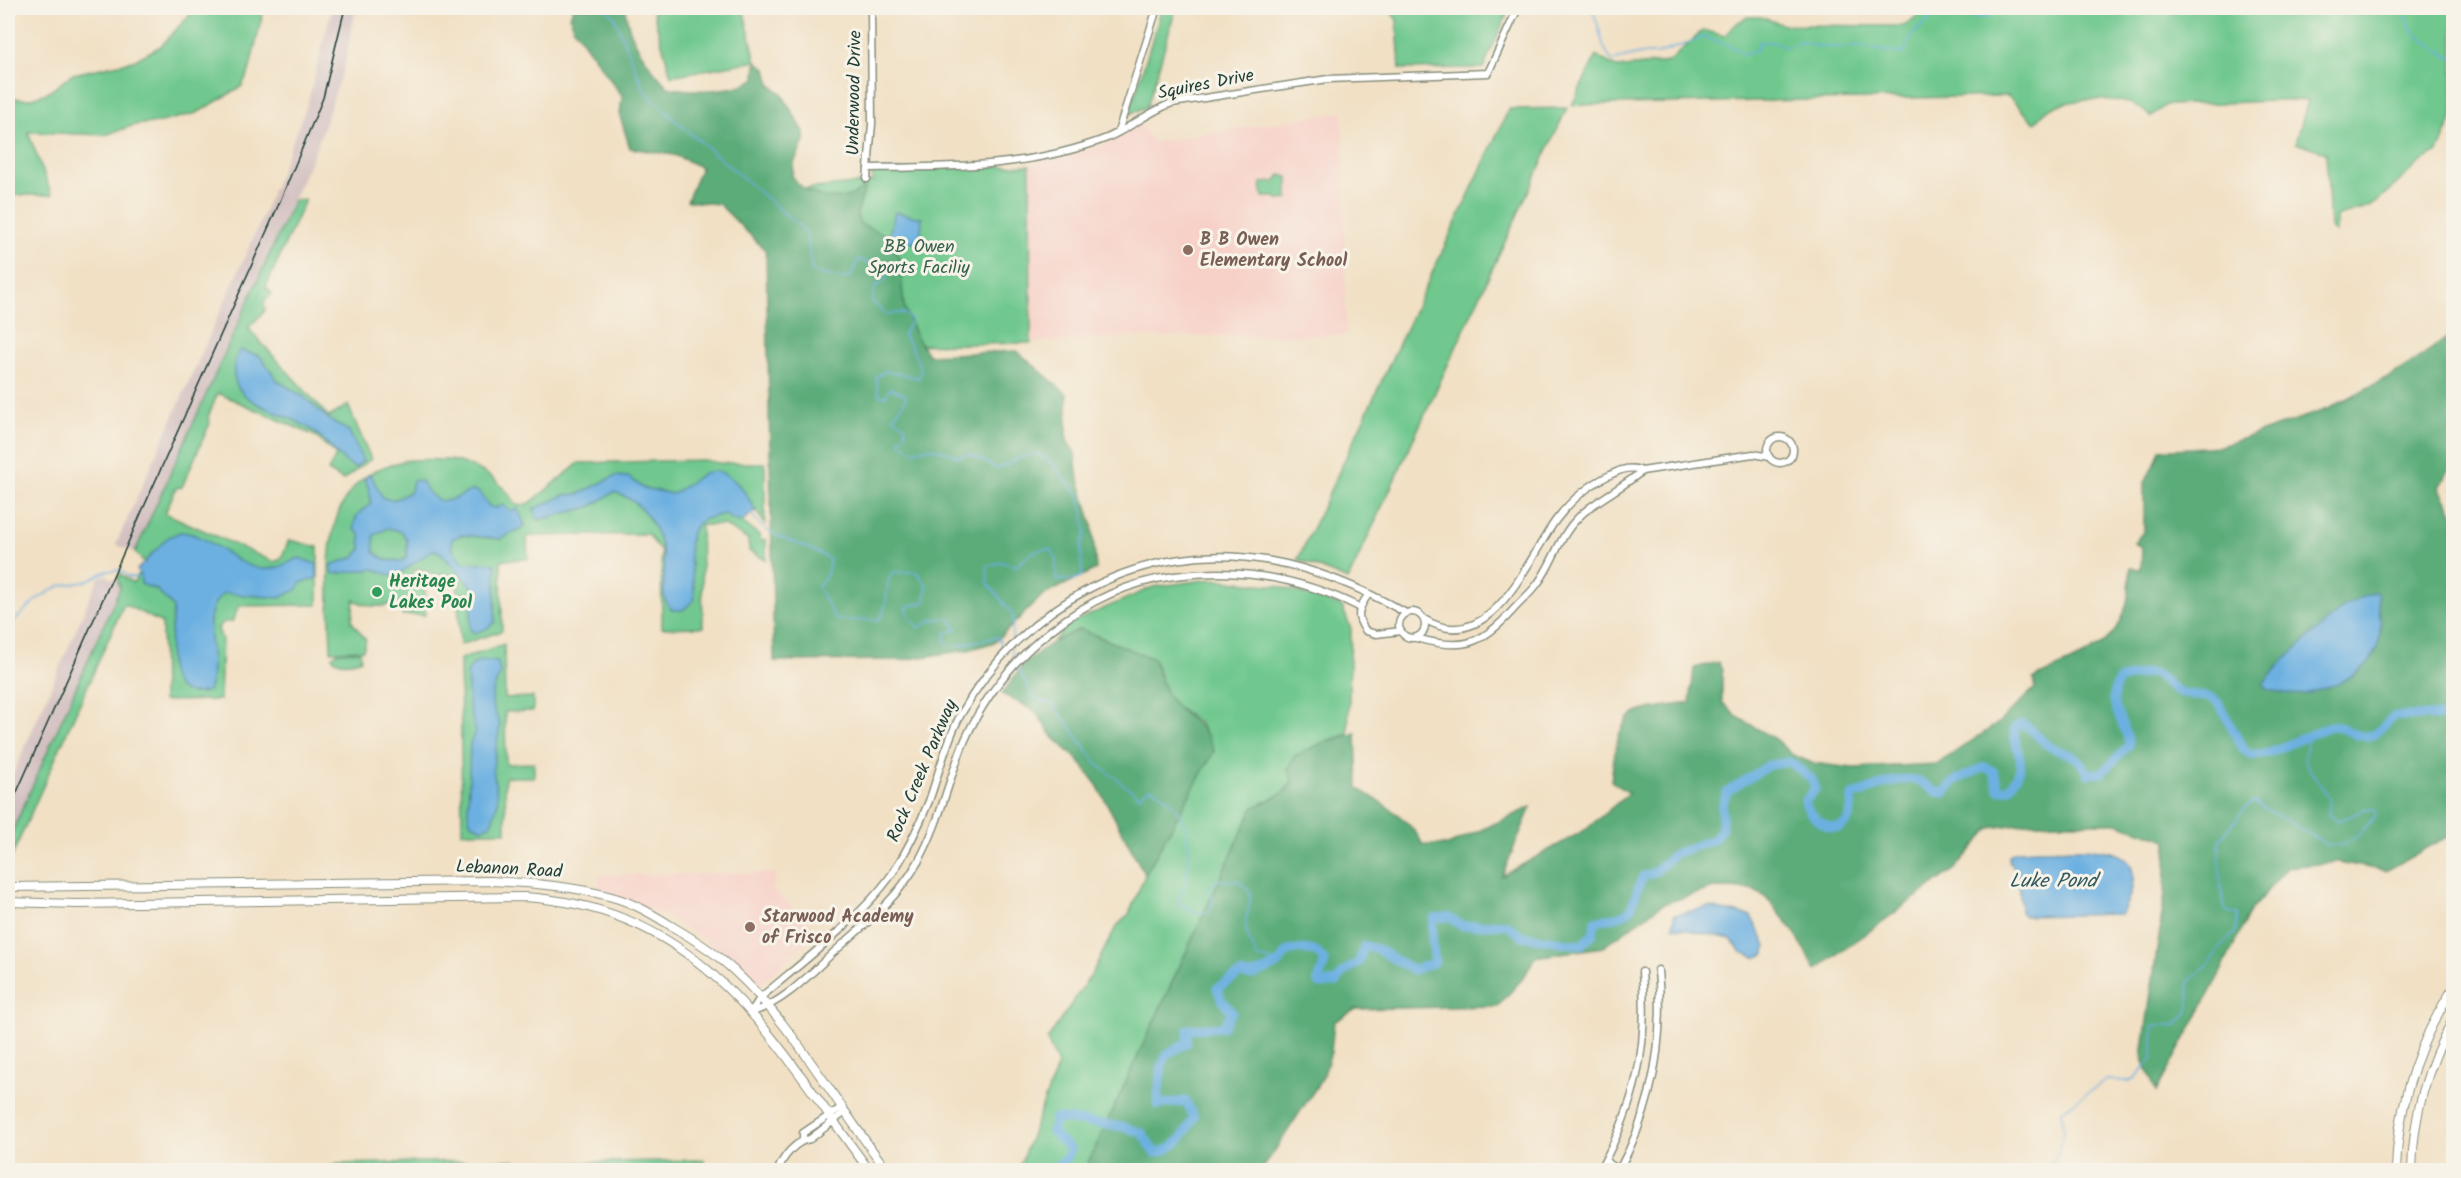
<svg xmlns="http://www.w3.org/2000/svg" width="2461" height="1178" font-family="Kalam,sans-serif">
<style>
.built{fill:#f7d1c8}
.industrial{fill:#d2bfc0}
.green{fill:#6fc88e;stroke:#478261;stroke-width:1.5}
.forest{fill:#5bac79;stroke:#3d7456;stroke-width:1.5}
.water{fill:#6cb0e1;stroke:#46768a;stroke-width:1.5;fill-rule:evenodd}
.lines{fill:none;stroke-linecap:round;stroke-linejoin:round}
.stream{stroke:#6cb0e1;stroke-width:1.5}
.river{stroke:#6cb0e1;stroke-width:9}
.minor-casing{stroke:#888e7c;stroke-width:9}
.major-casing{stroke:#888e7c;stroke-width:10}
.minor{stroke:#fff;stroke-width:6}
.major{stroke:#fff;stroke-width:8}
.rail{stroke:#1f3d34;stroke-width:1.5}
.education-dot{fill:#8d6e63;stroke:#f7f3e8;stroke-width:2}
.leisure-dot{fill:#2e9e5b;stroke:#f7f3e8;stroke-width:2}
.labels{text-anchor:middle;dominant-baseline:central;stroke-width:6;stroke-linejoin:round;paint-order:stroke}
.street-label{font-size:18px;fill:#1f3d34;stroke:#f7f3e8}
.education-label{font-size:18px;font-weight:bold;fill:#785e54;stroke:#f7f3e8;text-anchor:start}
.park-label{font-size:18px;fill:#33604a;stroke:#f7f3e8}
.leisure-label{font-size:18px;font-weight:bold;fill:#27864d;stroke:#f7f3e8;text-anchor:start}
.water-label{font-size:20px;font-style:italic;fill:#325a5f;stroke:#f7f3e8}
</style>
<rect width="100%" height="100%" fill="#f7f3e8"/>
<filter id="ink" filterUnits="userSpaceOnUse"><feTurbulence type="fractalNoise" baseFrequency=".0167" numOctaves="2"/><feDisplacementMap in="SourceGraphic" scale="12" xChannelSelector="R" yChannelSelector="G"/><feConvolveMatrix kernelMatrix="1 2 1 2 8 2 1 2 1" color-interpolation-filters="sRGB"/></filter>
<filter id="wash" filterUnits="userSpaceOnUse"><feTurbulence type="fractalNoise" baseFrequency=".008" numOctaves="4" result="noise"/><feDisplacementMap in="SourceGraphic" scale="24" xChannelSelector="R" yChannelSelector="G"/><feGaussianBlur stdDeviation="1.35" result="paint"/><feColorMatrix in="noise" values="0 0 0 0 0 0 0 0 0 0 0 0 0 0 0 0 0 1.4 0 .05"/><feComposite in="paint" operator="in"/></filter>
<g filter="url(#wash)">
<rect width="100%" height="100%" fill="#f1e0c4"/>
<g class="built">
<path d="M 1343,112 L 1346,335 L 1124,337 L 1031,343 L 1030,165 L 1106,144 L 1140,125 L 1153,142 Z"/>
<path d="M 775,873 L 773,890 L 818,931 L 758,986 L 753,985 L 718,949 L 664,915 L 598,889 L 600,875 Z"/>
</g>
<g class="industrial">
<path d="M 332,8 L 356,8 L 344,67 L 316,149 L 135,552 L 119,546 L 116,544 L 259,225 L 307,105 Z"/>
<path d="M 107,575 L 111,579 L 118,579 L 120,588 L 8,841 L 8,786 L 99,577 Z"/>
</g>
<g class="green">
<path d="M 196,8 L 264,8 L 249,72 L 241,87 L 197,113 L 161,122 L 135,125 L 105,135 L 28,132 L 52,195 L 12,195 L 8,188 L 8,98 L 29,99 L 49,92 L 73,74 L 133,61 L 161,46 Z"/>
<path d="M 652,8 L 743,8 L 756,61 L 671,76 Z"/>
<path d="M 1162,8 L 1176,8 L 1147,107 L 1129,114 Z"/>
<path d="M 1388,8 L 1510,8 L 1483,68 L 1400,69 L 1397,20 Z"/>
<path d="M 1926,8 L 2453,8 L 2453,117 L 2438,152 C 2410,165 2397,188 2372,205 C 2362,211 2347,212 2336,217 L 2336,232 L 2330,228 L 2326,152 L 2296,143 L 2308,100 L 2166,105 L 2150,117 C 2132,93 2078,98 2052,107 C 2045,110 2040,118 2035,123 L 2008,96 L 1572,105 L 1596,56 L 1618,68 L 1669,62 L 1703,30 L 1725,36 L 1737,23 L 1747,17 L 1761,17 L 1784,25 L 1897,26 L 1906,25 Z"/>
<path d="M 1567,108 L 1348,580 L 1298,559 L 1509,109 Z"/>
<path d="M 1030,165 L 1031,343 L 779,347 L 777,192 L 872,182 L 873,171 Z"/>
<path d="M 1280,175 L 1288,177 L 1288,199 L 1280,200 L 1275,197 L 1263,197 L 1261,183 L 1275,182 Z"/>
<path d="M 294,200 L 305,200 L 266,287 L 272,294 L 264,301 L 265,311 L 248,328 L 329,417 L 348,405 L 371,459 L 343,480 L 328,471 L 336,455 L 315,436 L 218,393 L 208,417 L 210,423 L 182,487 L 176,488 L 165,513 L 274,562 L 281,559 L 289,540 L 318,547 L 318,605 L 239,606 L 232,622 L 224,622 L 218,628 L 222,640 L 220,700 L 163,701 L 162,623 L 124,604 L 8,865 L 8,841 L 120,588 L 118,579 L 120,574 L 133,583 L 145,563 L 135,552 Z"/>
<path d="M 450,460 C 481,466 501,481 518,506 L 530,503 L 579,463 L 704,460 L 719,463 L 765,463 L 765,524 L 755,510 L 742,522 L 759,535 L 761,541 L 766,540 L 766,560 L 749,551 L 748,540 L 724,525 L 701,525 L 703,627 L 662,628 L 661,552 L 648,534 L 527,536 L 528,559 L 501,560 L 502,631 L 460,645 L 457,575 L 430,574 L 419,568 L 414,571 L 411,580 L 425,590 L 425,615 L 402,615 L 398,601 C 384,609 368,607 354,600 L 352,622 L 366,640 L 363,650 L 331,651 C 330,584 311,480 400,462 C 415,458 434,460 450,460 Z"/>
<path d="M 1211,579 L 1278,586 L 1342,606 L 1351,629 L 1348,734 L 1324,742 L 1283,793 L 1253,808 L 1085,1170 L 1018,1170 L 1058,1065 L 1047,1040 L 1091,975 L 1116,927 L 1129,914 L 1145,875 L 1214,751 L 1199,723 L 1177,707 L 1167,695 L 1154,659 L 1080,630 L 1053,642 L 1068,624 L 1153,587 Z"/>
<path d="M 504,644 L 505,698 L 533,697 L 533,711 L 505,712 L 506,764 L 534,763 L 534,777 L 505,777 L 506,832 L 462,832 L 460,659 Z"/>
<path d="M 360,651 L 361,659 C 352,663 339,665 332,657 L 338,652 Z"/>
<path d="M 513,1160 L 532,1167 L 563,1163 L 704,1160 L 704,1170 L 235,1170 C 256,1159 317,1175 338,1164 Z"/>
</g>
<g class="forest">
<path d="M 573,8 L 626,8 C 625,34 650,69 668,87 C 689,92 739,92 755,78 L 756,61 L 766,69 L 770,84 L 781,93 L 804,132 L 804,141 L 794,163 L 792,176 C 803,195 832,203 853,195 C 857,193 859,189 865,188 L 857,214 L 860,224 L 889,236 L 900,261 L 904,306 L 915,334 L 928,355 L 1017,351 L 1067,394 L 1067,441 L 1075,453 L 1077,473 L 1092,524 L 1096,569 L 1042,596 L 995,642 L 968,650 L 902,660 L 774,661 L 766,251 L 719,204 L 687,201 L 701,167 L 674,155 L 630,148 L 620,116 L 622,96 L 574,29 L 570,17 Z"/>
<path d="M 2453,334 L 2453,464 L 2439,487 L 2454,514 L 2452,834 L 2386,871 L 2338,862 L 2288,867 L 2250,911 L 2222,970 L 2156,1092 L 2142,1056 L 2165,893 L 2167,840 L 2116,823 L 2026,823 L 1990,828 L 1955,869 L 1816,970 L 1793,930 L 1766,897 L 1751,889 L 1714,888 L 1663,904 L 1603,947 L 1535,957 L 1524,977 L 1498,1006 L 1356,1009 L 1334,1022 L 1331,1052 L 1323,1077 L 1262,1170 L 1085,1170 L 1253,808 L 1283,793 L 1293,783 L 1288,770 L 1294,756 L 1324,742 L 1356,733 L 1358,788 C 1382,804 1411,818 1423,845 L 1448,845 L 1531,807 L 1502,876 L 1585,830 L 1629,793 L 1611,781 C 1614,761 1615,721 1638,712 C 1653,706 1674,706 1690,703 L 1694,668 L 1718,662 L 1722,670 L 1722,702 L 1736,716 L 1775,739 L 1791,754 L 1812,763 L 1853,768 L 1937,764 L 1997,724 L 2035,688 L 2033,679 C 2093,650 2131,646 2130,568 L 2141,569 L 2142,547 L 2134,543 L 2144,531 L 2144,482 L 2153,468 L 2160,450 L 2221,446 L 2330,408 L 2401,370 Z"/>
<path d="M 1080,629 L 1154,659 C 1160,675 1164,694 1176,706 C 1195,726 1203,721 1214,751 L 1145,875 L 1097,785 L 1078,760 L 1054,738 L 1035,711 L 1002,694 L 1025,662 L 1053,642 Z"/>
</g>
<g class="water">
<path d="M 895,212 L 922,218 C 920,232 925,241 907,244 L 893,240 L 890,232 Z"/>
<path d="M 239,350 L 260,356 L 278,381 L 304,397 L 331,421 L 349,431 L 363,461 L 355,468 C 350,464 345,462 340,457 C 330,448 323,437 310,429 C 279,407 215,405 239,350 Z"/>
<path d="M 717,471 C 736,477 747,493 755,510 L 742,522 L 731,519 L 726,514 C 718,516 705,517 699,523 C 679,540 697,577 694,600 L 683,610 L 672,610 C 659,597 665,582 664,565 C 662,533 646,502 614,492 L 590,507 L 538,520 L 534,509 L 565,495 L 579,494 L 615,476 L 629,477 L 643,488 L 673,494 L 704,473 Z"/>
<path d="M 370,474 L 383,498 C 396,502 400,497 411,491 L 413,480 L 421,481 C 437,509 447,503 472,490 L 479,492 L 489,506 L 496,508 L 502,505 L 511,511 L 518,509 L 525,526 L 500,539 L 461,535 L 452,539 L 452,549 L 464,563 C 474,565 487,560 496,565 L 495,622 L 486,629 L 474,633 L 470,629 L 473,588 L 440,552 L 433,550 L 395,577 L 374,569 L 333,574 L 331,565 L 354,557 L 361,550 L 360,534 L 354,529 C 354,515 360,511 371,504 L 369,489 L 364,479 ZM 388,528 L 402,532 L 407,540 L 407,557 L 402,561 L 386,560 L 374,552 L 374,535 Z"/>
<path d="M 180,532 C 211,533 233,567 264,569 C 277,570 288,562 299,558 L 317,564 L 317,578 L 300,583 L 297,590 L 279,598 L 224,593 C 195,615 221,660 208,691 C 155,706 172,639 173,607 L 157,590 L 141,584 L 141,577 L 137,570 L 167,538 Z"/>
<path d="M 2374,592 L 2377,593 C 2385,641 2381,666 2333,685 C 2303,697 2298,697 2266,689 L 2263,684 L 2284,660 L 2346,605 Z"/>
<path d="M 482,660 L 498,662 L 500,674 L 492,693 L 492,704 L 500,725 L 493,768 L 498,802 L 491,824 L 482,829 L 470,822 L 468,812 L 470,744 L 475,731 L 469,706 L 467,673 L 472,665 Z"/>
<path d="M 2039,850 C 2085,850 2161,836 2123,911 L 2121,914 L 2024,916 L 2021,912 L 2019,875 L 2009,862 L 2009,855 L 2018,851 Z"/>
<path d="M 1708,907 L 1751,916 L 1766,946 L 1765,954 L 1756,958 L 1741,952 L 1731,939 L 1673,927 L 1674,915 Z"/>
</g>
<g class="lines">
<g class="stream">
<path d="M 605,8 L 614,16 L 644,90 L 675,120 L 806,232 L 812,272 L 843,279 L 851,276 L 859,259 L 885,271 L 887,279 L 875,287 L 872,301 L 886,314 L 904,313 L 912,320 L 903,335 C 915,349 914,356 922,371 L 919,378 L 886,371 L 876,377 L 879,396 L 886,396 L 890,388 L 906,395 L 903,405 L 893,417 L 905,426 L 906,434 L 899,441 L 913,451 C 931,446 941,448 958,457 L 970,454 L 997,469 L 1022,457 L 1037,454 L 1053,464 L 1081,499 L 1086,533 L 1081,545 L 1082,576 L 1074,580 L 1056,580 L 1056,559 L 1052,550 C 1035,546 1028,556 1016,566 L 1001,562 L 987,566 L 988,583 L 1013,615 L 1012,642"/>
<path d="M 1437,8 L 1445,8"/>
<path d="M 1533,8 L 1549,10 L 1553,8"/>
<path d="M 1591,8 C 1601,25 1599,45 1612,61 L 1640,54 L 1657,54 L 1704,37 C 1721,44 1730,42 1744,55 L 1757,50 L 1759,42 L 1773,42 L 1785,47 L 1802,42 L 1822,47 L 1861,47 L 1904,54 C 1910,27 1925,29 1938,8"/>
<path d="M 1967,8 L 1972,18 L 1990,17 L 1991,8"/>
<path d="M 2394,8 C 2406,13 2406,23 2414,33 C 2417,36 2450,58 2454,59"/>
<path d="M 750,511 C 765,542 805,540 830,560 L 826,577 L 818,587 L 836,620 L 879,620 C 890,605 883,589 892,572 L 917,572 L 927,586 L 925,602 L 906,607 L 911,620 L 919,628 L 931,620 L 949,618 L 957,629 L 945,633 L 945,643 L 953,646 L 997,637 L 1006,651"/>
<path d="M 12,623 L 37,599 L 59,586 L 84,582 L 107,571 L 120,570 L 129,577 L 142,577"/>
<path d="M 1012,650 L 1014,663"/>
<path d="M 1017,667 L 1034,699 L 1053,704 L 1097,764 L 1139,796 L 1150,788 C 1193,805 1198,866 1177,902 L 1196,912 L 1209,912 L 1213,899 L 1207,889 L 1218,880 L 1239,881 L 1250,892 C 1251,907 1248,907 1246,920 C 1244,933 1252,946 1257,957 L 1279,963"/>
<path d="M 2038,1170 C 2041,1168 2046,1166 2050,1163 C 2065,1149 2063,1130 2062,1111 L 2106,1080 L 2129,1081 L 2135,1078 L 2152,1059 L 2154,1025 L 2176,1025 L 2189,1013 L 2188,982 L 2210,964 L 2219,947 L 2235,933 L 2238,915 L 2226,911 L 2221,891 L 2219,841 L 2246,807 L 2254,802 L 2328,845 L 2344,845 L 2359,835 L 2376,815 L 2375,809 L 2364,810 L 2339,821 L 2328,815 L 2330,799 L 2304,761 L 2308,737"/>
</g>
<path class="river" d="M 1050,1170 L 1064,1161 L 1071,1150 L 1052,1132 L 1055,1118 L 1124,1127 L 1142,1133 L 1155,1153 C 1177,1150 1184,1135 1194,1117 L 1186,1101 L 1157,1105 L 1162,1065 L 1167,1054 L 1187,1043 L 1188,1029 L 1223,1027 L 1232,1012 L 1221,999 L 1217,988 L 1240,974 L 1250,976 L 1266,970 L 1279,963 L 1288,951 C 1305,949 1315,946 1325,962 L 1318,981 L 1320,984 L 1337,982 L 1342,973 L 1359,962 L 1364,946 L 1377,949 L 1413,970 L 1431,964 L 1435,961 C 1432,949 1431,930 1434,918 L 1449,917 L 1462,926 L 1506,924 L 1522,936 L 1581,945 L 1593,934 L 1595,921 C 1642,914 1626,911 1643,876 L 1655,872 L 1674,854 L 1714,839 L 1722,828 L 1722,806 L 1727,792 L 1769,765 L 1790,762 L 1812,779 L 1815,789 L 1805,801 C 1807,816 1836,840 1848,820 C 1852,814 1851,803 1852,796 C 1870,790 1899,774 1918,781 C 1928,785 1933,793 1944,793 L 1954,781 L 1985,767 L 1994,772 L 1999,790 L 2008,789 C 2034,758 2011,755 2015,727 L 2022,724 C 2033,728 2038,738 2047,745 C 2065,757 2076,749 2088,774 L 2102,773 L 2129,745 C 2126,720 2104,705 2119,680 L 2145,673 L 2156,674 L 2178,692 L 2211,698 L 2219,703 L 2243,749 L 2251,755 L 2269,753 L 2330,726 C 2345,724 2355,741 2372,735 C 2381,731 2387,721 2395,716 C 2416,717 2433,714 2454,718"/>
</g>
</g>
<g filter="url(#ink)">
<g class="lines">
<defs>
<g id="minor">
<path d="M 1118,132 L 1157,8"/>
<path d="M 868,168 C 950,167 1030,168 1107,138 C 1130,128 1148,112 1172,103 L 1328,79 L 1488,73 L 1518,8"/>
<path d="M 867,179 L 872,124 L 871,8"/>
<circle cx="1780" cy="450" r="13"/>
<path d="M 1368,595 C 1358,609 1355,617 1366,631 L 1376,634 L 1401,631"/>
<circle cx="1412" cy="625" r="13"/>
<path d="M 1424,619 C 1491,659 1526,561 1556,520 C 1571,500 1590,484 1612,474 C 1621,469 1633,466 1642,471 L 1753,454 L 1769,457"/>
<path d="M 1416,638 C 1461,651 1481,646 1513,610 C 1521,601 1531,593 1538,583 C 1551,566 1557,544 1570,527 C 1589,502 1619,491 1642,471"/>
<path d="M 751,1012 L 760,998 C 801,963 862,917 892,874 C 907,851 919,826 929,801 C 939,773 946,742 960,716 C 1021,605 1144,537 1271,561 C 1317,569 1365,590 1406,613"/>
<path d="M 752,1012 C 784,1003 811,973 835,951 C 866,924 897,899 918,862 C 940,823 948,780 965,740 C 1002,657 1084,588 1174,576 C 1239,567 1301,578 1359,607"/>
<path d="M 803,1140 L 803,1133 L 842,1107"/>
<path d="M 1605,1161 L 1619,1170"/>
<path d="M 778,1170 C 783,1157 795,1141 810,1139 L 845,1112"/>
<path d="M 1600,1170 C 1636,1103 1649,1048 1642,972"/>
<path d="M 1619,1170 C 1653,1107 1665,1042 1658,970"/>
</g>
<g id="major">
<path d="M 8,887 L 491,881 C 531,883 573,886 612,897 C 634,903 654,915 673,927 C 690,937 707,947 722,960 C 790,1017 833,1101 887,1170"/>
<path d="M 8,902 L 77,904 L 523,897 C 706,908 772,1040 869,1170"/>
<path d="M 2396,1170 C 2398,1104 2418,1042 2454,987"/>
<path d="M 2412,1170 C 2413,1116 2427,1065 2454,1018"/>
</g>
</defs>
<use href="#minor" class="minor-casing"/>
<use href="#major" class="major-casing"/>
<use href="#minor" class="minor"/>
<use href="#major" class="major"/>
<path class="rail" d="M 8,812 L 278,206 L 323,98 L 345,8"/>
</g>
</g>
<g class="education-dot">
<circle cx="1188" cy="250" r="6"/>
<circle cx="750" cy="927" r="6"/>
</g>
<circle class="leisure-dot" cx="377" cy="592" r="6"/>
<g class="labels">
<g class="street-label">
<text transform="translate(1206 85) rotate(-11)">Squires Drive</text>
<text transform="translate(855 93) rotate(-89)">Underwood Drive</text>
<text transform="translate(923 771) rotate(-67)">Rock Creek Parkway</text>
<text transform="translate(509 870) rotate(3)">Lebanon Road</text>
</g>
<g class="education-label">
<text x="1200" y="240">B B Owen<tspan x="1200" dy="21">Elementary School</tspan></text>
<text x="762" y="917">Starwood Academy<tspan x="762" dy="21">of Frisco</tspan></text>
</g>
<g class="park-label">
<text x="919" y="247">BB Owen<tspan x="919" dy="21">Sports Faciliy</tspan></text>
</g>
<g class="leisure-label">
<text x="389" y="582">Heritage<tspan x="389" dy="21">Lakes Pool</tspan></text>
</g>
<g class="water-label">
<text x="2053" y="882">Luke Pond</text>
</g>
</g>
<rect width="2461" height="1178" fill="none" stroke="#f7f3e8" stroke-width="30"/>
</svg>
